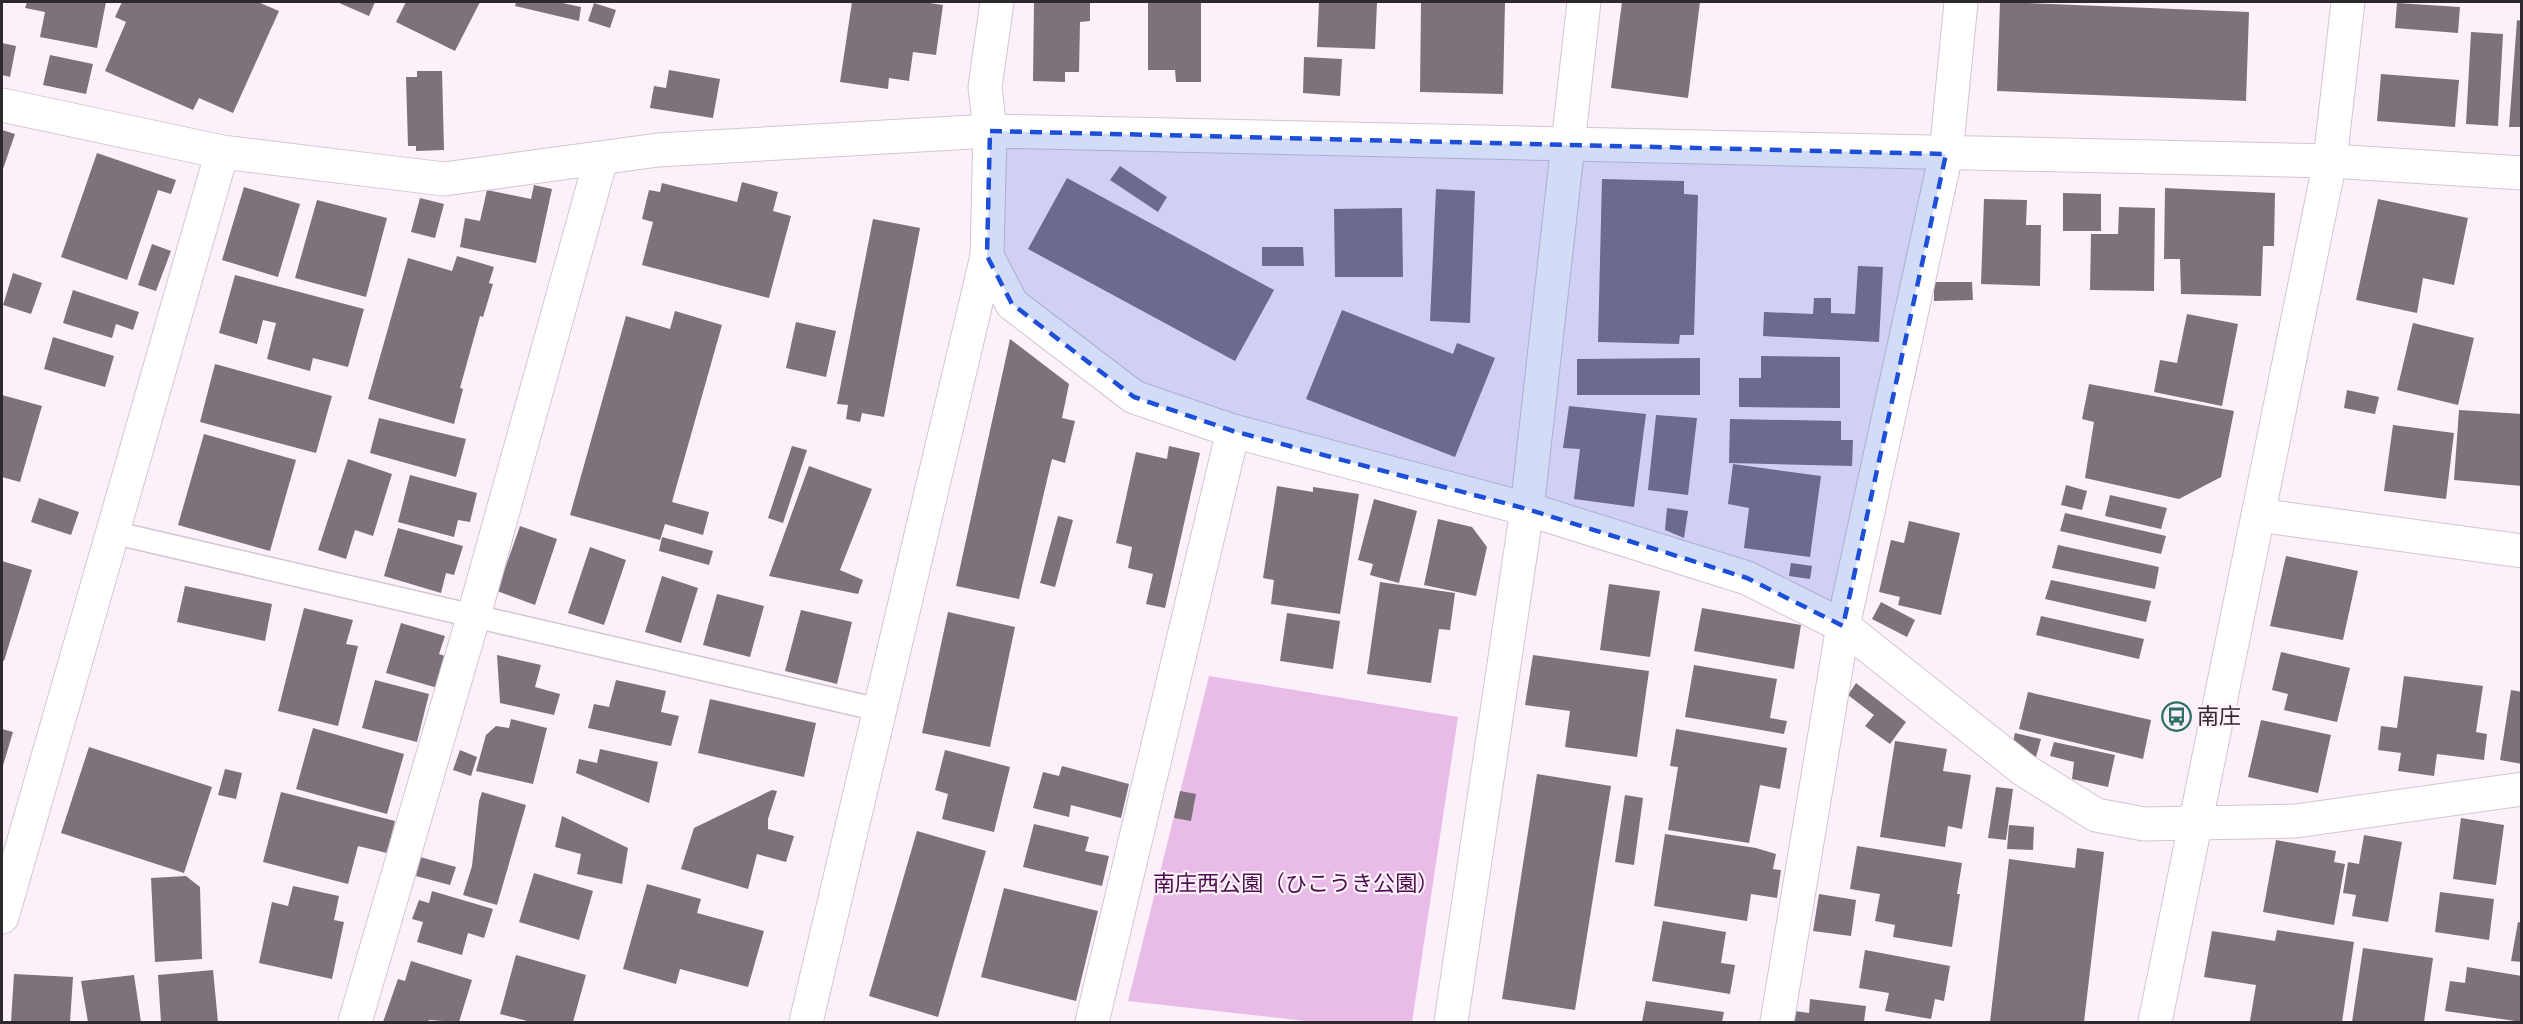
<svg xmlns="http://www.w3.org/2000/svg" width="2523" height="1024" font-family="'Sofia Sans Condensed','Noto Sans JP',sans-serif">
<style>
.green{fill:#e8bce6}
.building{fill:#7d727c}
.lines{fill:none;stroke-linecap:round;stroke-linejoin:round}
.service-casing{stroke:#d2c6d1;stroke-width:25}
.minor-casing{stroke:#d2c6d1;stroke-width:35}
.tertiary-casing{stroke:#d2c6d1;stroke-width:35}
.service{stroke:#fff;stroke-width:22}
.minor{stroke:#fff;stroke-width:33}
.tertiary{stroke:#fff;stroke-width:33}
.marked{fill:#1d4ed8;fill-opacity:0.2;stroke:#1d4ed8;stroke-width:4.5;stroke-dasharray:12 8;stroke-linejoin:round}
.labels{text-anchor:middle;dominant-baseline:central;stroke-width:4.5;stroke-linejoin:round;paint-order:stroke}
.poi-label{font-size:22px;fill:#2e292e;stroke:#fcf0fb;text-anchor:start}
.park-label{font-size:22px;fill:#4c0f4c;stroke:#fcf0fb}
</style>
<rect width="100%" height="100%" fill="#fcf0fb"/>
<path class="green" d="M 1209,676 L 1458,717 L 1412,1022 L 1315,1022 L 1128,1001 Z"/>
<g class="building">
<path d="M 27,2 L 106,2 L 97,48 L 40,37 L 45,12 L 25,8 Z"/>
<path d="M 122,2 L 258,2 L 279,11 L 233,113 L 199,98 L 193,110 L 105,71 L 126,22 L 115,17 Z"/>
<path d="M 337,2 L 375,2 L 369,16 Z"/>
<path d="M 406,2 L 480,2 L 455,51 L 396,22 Z"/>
<path d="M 516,2 L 558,2 L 581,7 L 579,21 L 515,6 Z"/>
<path d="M 852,2 L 923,2 L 943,5 L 936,55 L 913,52 L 909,81 L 889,78 L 888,89 L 840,82 Z"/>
<path d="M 1034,2 L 1090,2 L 1090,21 L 1080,22 L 1079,72 L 1065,72 L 1065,82 L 1033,81 Z"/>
<path d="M 1148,2 L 1201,2 L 1201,82 L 1176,82 L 1175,70 L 1148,70 Z"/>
<path d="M 1319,2 L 1377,2 L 1375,49 L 1317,47 Z"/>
<path d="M 1421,2 L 1505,2 L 1503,94 L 1420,92 Z"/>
<path d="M 1622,2 L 1700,2 L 1688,98 L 1611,88 Z"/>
<path d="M 2000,2 L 2249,12 L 2246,101 L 1997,91 Z"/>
<path d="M 594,3 L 616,10 L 610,28 L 588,21 Z"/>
<path d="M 2397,3 L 2460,7 L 2458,33 L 2395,28 Z"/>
<path d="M 2517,20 L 2522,21 L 2522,127 L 2509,127 Z"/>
<path d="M 2471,32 L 2503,34 L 2498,126 L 2466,124 Z"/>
<path d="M 2,43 L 16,46 L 10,77 L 2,75 Z"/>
<path d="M 50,55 L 93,64 L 86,94 L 43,85 Z"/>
<path d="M 1304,57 L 1342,59 L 1340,96 L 1303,93 Z"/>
<path d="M 669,70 L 720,79 L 713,118 L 650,108 L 654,86 L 666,88 Z"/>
<path d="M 417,71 L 442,71 L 444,150 L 416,151 L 416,146 L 408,146 L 406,77 L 417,77 Z"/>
<path d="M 2381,74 L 2459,80 L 2455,127 L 2377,121 Z"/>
<path d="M 2,130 L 15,134 L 2,172 Z"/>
<path d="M 97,153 L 176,180 L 171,194 L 158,190 L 127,280 L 61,257 Z"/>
<path d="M 1120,166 L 1167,197 L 1158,212 L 1110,180 Z"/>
<path d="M 1067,178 L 1274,290 L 1235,361 L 1028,249 Z"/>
<path d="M 1602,179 L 1684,181 L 1684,194 L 1698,195 L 1694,335 L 1680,335 L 1679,344 L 1598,342 Z"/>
<path d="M 742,182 L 778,192 L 773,211 L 791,216 L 769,298 L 642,265 L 653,222 L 642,219 L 649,190 L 660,192 L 662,183 L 737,202 Z"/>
<path d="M 534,185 L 552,189 L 536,263 L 460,247 L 465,218 L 480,221 L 487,190 L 531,199 Z"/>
<path d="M 244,187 L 300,204 L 278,277 L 222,260 Z"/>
<path d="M 2165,188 L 2275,193 L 2274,246 L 2263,246 L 2261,296 L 2181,294 L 2180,259 L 2164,259 Z"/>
<path d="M 1436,189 L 1475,191 L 1470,323 L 1430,321 Z"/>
<path d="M 2063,193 L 2101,194 L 2101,231 L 2063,231 Z"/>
<path d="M 420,198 L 444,204 L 435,238 L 411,232 Z"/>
<path d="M 1984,199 L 2027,200 L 2026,225 L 2041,225 L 2040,286 L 1981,284 Z"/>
<path d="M 2378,199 L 2468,218 L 2454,285 L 2423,278 L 2417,313 L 2356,300 Z"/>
<path d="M 317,200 L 387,218 L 366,297 L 295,278 Z"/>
<path d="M 2119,207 L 2155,208 L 2154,291 L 2090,290 L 2091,234 L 2118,234 Z"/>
<path d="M 1402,208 L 1403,277 L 1335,277 L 1334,209 Z"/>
<path d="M 873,219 L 920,228 L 884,417 L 862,413 L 860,422 L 846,419 L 848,405 L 837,404 Z"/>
<path d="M 152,244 L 171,251 L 156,291 L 138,285 Z"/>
<path d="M 1262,247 L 1303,247 L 1304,266 L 1262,266 Z"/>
<path d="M 457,256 L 494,267 L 489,283 L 493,284 L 483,317 L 480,316 L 460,388 L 463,389 L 454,424 L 368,399 L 408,258 L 452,271 Z"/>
<path d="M 1858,266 L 1883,267 L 1879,342 L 1763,336 L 1764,312 L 1813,314 L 1814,298 L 1831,298 L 1831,313 L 1855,314 Z"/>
<path d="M 13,273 L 42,283 L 31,314 L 3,305 Z"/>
<path d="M 235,275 L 364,309 L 348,367 L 313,358 L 310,371 L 267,359 L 276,323 L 263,320 L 257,344 L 219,333 Z"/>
<path d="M 1934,282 L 1972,282 L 1973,300 L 1934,301 Z"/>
<path d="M 73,290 L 139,312 L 133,330 L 116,324 L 112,338 L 63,323 Z"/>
<path d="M 1342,310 L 1453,354 L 1457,343 L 1495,358 L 1455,457 L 1306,399 Z"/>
<path d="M 675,311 L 722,325 L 672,502 L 709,512 L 703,535 L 665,524 L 660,540 L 570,515 L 626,316 L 670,329 Z"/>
<path d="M 2187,314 L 2238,324 L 2222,406 L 2154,392 L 2160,360 L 2177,363 Z"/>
<path d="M 796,322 L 836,331 L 826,377 L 786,368 Z"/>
<path d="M 2413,323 L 2474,338 L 2458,405 L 2397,390 Z"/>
<path d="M 53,337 L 114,356 L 105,387 L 44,369 Z"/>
<path d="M 1010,339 L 1069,384 L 1062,418 L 1075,421 L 1065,463 L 1052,459 L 1019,599 L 956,586 Z"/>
<path d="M 1761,356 L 1840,357 L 1840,408 L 1739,407 L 1739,378 L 1761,378 Z"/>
<path d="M 1700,358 L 1700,395 L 1577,395 L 1577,359 Z"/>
<path d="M 215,364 L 332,396 L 316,453 L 200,422 Z"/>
<path d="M 2089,384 L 2234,411 L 2221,477 L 2179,499 L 2085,478 L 2094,422 L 2082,419 Z"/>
<path d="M 2347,390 L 2379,397 L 2375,414 L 2344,408 Z"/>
<path d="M 2,395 L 42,406 L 20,482 L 2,477 Z"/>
<path d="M 1569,406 L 1646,414 L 1634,507 L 1574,499 L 1580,449 L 1563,448 Z"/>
<path d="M 2459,410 L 2522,414 L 2522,486 L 2454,480 Z"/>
<path d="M 1656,415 L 1697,418 L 1688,495 L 1648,490 Z"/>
<path d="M 379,418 L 466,439 L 456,477 L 370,453 Z"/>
<path d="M 1730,419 L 1841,421 L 1841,440 L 1853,440 L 1852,466 L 1729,463 Z"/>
<path d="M 2393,425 L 2454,433 L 2446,499 L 2384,491 Z"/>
<path d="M 204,434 L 296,460 L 270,551 L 178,525 Z"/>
<path d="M 792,446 L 807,450 L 783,523 L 768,518 Z"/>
<path d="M 1169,446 L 1200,453 L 1165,608 L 1146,604 L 1153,574 L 1128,568 L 1132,547 L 1116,543 L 1136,452 L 1167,459 Z"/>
<path d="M 348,459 L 392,474 L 373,536 L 355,530 L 346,559 L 318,550 Z"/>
<path d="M 1733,464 L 1821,476 L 1810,557 L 1744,548 L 1749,508 L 1728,504 Z"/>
<path d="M 809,466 L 872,489 L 840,570 L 863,580 L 858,594 L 769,576 Z"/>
<path d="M 410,475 L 477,493 L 470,522 L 458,520 L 454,537 L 398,522 Z"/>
<path d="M 2066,485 L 2087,491 L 2082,510 L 2061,505 Z"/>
<path d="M 1277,486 L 1313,492 L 1313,487 L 1359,494 L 1340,614 L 1271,604 L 1274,580 L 1263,578 Z"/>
<path d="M 2110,495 L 2167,508 L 2161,529 L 2105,516 Z"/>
<path d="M 39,498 L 79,512 L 71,535 L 31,522 Z"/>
<path d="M 1374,499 L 1417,511 L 1399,583 L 1370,575 L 1373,564 L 1358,560 Z"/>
<path d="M 1667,508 L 1688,511 L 1684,538 L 1665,530 Z"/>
<path d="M 2065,513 L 2166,536 L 2161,554 L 2060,531 Z"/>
<path d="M 1058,516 L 1073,520 L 1055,587 L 1040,583 Z"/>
<path d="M 1438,519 L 1472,527 L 1487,547 L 1476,596 L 1424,585 Z"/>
<path d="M 1909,521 L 1960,533 L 1941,615 L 1898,605 L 1900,597 L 1879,592 L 1891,540 L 1904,543 Z"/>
<path d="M 520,526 L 557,539 L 535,605 L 497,591 Z"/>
<path d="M 398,528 L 463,546 L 454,575 L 446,573 L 441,593 L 384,576 Z"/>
<path d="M 662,537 L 713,551 L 709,565 L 659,551 Z"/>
<path d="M 2058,545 L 2159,567 L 2155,589 L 2052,568 Z"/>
<path d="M 590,547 L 626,560 L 604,625 L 568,613 Z"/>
<path d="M 2286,556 L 2358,571 L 2343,640 L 2270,626 Z"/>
<path d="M 2,561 L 32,570 L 4,661 L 2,660 Z"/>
<path d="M 1791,563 L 1812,566 L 1810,579 L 1789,576 Z"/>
<path d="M 662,576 L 698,588 L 681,643 L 645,632 Z"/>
<path d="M 2051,580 L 2151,601 L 2146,622 L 2045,599 Z"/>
<path d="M 1380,582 L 1455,593 L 1450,630 L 1439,629 L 1431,683 L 1367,674 Z"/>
<path d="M 1609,584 L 1660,591 L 1650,657 L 1600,650 Z"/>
<path d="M 185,586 L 272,604 L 265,641 L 177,622 Z"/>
<path d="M 717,594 L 764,606 L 750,657 L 703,645 Z"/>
<path d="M 1881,602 L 1915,620 L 1907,637 L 1872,619 Z"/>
<path d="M 304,608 L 353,620 L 346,644 L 358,646 L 338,726 L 278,711 Z"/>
<path d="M 1702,608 L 1801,625 L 1794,669 L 1694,651 Z"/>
<path d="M 801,610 L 852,622 L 837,684 L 785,671 Z"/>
<path d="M 948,612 L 1015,627 L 990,747 L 922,733 Z"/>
<path d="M 1287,613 L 1340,621 L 1333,669 L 1280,661 Z"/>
<path d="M 2041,616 L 2144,639 L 2139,659 L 2036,635 Z"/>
<path d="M 401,623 L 445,636 L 439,654 L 457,660 L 448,691 L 386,673 Z"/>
<path d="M 2281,652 L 2350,668 L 2337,722 L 2284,710 L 2288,694 L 2272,690 Z"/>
<path d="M 497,655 L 541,665 L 535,687 L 560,694 L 554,715 L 500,703 Z"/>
<path d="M 1533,655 L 1649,671 L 1637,757 L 1565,747 L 1570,711 L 1525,705 Z"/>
<path d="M 1694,665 L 1777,679 L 1770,718 L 1787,721 L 1784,734 L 1685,717 Z"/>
<path d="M 2404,676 L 2483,686 L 2476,732 L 2487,734 L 2484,760 L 2437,754 L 2434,776 L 2398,771 L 2401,753 L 2378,750 L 2381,726 L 2397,728 Z"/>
<path d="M 375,680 L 429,694 L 417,742 L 362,728 Z"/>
<path d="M 616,680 L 666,691 L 661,712 L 679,716 L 671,746 L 588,728 L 594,704 L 609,707 Z"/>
<path d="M 1856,683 L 1906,722 L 1890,744 L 1865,726 L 1874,715 L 1848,695 Z"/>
<path d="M 2511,690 L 2522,692 L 2522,764 L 2500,760 Z"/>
<path d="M 2028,692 L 2151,720 L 2143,759 L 2019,729 Z"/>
<path d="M 710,699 L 816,723 L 804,777 L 698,753 Z"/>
<path d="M 511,719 L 547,728 L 533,784 L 476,771 L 486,735 L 496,726 L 509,728 Z"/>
<path d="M 2261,720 L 2331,735 L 2318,793 L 2248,777 Z"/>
<path d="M 313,728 L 404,754 L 387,814 L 296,789 Z"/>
<path d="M 2,729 L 13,732 L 2,769 Z"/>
<path d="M 1676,729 L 1787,748 L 1780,789 L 1760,785 L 1749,843 L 1668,830 L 1678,767 L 1670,766 Z"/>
<path d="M 2015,733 L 2041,739 L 2036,757 L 2013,742 Z"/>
<path d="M 1895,741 L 1947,749 L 1943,771 L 1971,775 L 1962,829 L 1948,826 L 1945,847 L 1880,837 Z"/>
<path d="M 2054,742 L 2115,755 L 2108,787 L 2072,779 L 2074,762 L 2050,756 Z"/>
<path d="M 89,747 L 212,787 L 184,873 L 61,833 Z"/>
<path d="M 600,749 L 658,762 L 649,803 L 576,773 L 579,759 L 597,763 Z"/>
<path d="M 460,750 L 477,757 L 471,776 L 453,770 Z"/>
<path d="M 945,750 L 1010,767 L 994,832 L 942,819 L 948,794 L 935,790 Z"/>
<path d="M 1062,766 L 1129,784 L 1121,818 L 1071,805 L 1069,817 L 1033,808 L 1043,772 L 1059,776 Z"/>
<path d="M 225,769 L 242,773 L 236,799 L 218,795 Z"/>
<path d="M 1537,774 L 1611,786 L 1575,1010 L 1502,999 Z"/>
<path d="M 1996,787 L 2013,789 L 2006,840 L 1988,838 Z"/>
<path d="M 772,790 L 777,791 L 768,819 L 768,829 L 794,836 L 786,862 L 757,854 L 748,889 L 681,869 L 694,828 Z"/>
<path d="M 1180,791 L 1196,794 L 1191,821 L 1174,818 Z"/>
<path d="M 281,792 L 395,821 L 387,853 L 358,846 L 348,884 L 263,862 Z"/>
<path d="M 482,792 L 526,805 L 497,905 L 463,895 L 472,866 L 479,801 Z"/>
<path d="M 1625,795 L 1643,798 L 1634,865 L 1615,862 Z"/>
<path d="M 562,816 L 628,848 L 622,884 L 577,874 L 581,854 L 555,847 Z"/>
<path d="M 2461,818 L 2504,825 L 2496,885 L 2453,879 Z"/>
<path d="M 1034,824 L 1089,837 L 1085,851 L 1109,856 L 1102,886 L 1023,867 Z"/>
<path d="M 2009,825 L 2034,827 L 2033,850 L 2007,849 Z"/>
<path d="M 917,831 L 986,851 L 938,1017 L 869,996 Z"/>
<path d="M 1665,834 L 1756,848 L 1776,854 L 1773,869 L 1781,870 L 1777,898 L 1751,894 L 1747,921 L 1654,906 Z"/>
<path d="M 2364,835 L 2402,842 L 2388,922 L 2352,916 L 2356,895 L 2343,893 L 2348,862 L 2359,864 Z"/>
<path d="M 2276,840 L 2336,851 L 2334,862 L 2345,864 L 2334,925 L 2263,912 Z"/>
<path d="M 1857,846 L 1962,863 L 1957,894 L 1960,894 L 1952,947 L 1893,937 L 1895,925 L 1875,921 L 1880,894 L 1850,889 Z"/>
<path d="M 2077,848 L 2104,852 L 2084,1022 L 1990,1022 L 2009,859 L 2075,868 Z"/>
<path d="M 420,857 L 456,867 L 450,885 L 416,876 Z"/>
<path d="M 534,873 L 593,891 L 579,940 L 519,922 Z"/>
<path d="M 186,876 L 200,887 L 202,959 L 155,962 L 151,878 Z"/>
<path d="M 647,884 L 701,899 L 697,913 L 764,931 L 748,987 L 680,969 L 676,984 L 623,969 Z"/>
<path d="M 293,886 L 339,896 L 334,920 L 344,922 L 332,979 L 259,963 L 272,902 L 288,906 Z"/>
<path d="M 1004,888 L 1098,911 L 1076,1001 L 981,977 Z"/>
<path d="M 432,891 L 493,909 L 484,938 L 468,933 L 462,955 L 417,942 L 423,922 L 412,919 L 419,900 L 429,903 Z"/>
<path d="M 2440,892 L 2494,899 L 2489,940 L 2435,932 Z"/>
<path d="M 1819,894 L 1856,900 L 1851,936 L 1813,931 Z"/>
<path d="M 1663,921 L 1726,932 L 1721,963 L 1735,965 L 1730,994 L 1652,981 Z"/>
<path d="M 2518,922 L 2522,923 L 2522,962 L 2511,961 Z"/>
<path d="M 2277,930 L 2354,942 L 2342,1022 L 2250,1021 L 2256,985 L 2204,977 L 2212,931 L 2275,941 Z"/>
<path d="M 2363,948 L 2433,958 L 2424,1022 L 2352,1022 Z"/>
<path d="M 1865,950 L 1950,966 L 1944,1001 L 1935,999 L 1931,1019 L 1885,1011 L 1889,993 L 1859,988 Z"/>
<path d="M 516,955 L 586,975 L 573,1022 L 531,1022 L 500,1014 Z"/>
<path d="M 411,961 L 472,980 L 459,1022 L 429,1020 L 428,1022 L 383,1022 L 398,979 L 405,981 Z"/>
<path d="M 2467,967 L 2522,976 L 2522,1022 L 2445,1011 L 2450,981 L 2465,983 Z"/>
<path d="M 213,970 L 218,1022 L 161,1022 L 158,975 Z"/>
<path d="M 14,974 L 73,977 L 70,1022 L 11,1022 Z"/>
<path d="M 134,975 L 141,1022 L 88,1022 L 81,981 Z"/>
<path d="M 1810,999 L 1866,1006 L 1864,1022 L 1793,1022 L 1795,1011 L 1809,1013 Z"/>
<path d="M 1646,1001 L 1724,1012 L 1722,1022 L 1642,1022 Z"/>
</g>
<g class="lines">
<defs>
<path id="service" d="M 111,532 L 880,710"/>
<g id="minor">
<path d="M 2,105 L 222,152 L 444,179 L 658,150 L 990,131"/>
<path d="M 987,256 L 1012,304 L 1134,397 L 1233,431 L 1527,509 L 1747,578 L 1843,626 L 2024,770 L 2096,815 L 2144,824 L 2296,821 L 2522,789"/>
<path d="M 2258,515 L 2522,551"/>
<path d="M 355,1022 L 474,615 L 601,159"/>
<path d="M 1092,1022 L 1233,431"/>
<path d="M 1451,1022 L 1527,509 L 1584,2"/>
<path d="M 1777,1022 L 1843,626 L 1946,154 L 1961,2"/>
</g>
<g id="tertiary">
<path d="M 990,131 L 2330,161 L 2522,173"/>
<path d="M 2,917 L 222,152"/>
<path d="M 806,1022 L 987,256 L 990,131 L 985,87 L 997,2"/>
<path d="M 2155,1022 L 2330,161 L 2348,2"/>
</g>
</defs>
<use href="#service" class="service-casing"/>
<use href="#minor" class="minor-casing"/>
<use href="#tertiary" class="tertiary-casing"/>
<use href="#service" class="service"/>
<use href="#minor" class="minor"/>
<use href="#tertiary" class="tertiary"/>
</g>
<path class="marked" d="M 990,131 L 1946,154 L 1843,626 L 1747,578 L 1527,509 L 1233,431 L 1134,397 L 1012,304 L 987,256 Z"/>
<defs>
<symbol id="bus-ring" viewBox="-11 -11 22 22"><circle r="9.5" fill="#fcf0fb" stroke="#2b6f61" stroke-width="1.5"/><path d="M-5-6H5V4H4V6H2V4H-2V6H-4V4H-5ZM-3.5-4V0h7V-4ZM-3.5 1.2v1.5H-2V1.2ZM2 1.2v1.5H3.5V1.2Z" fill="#2b6f61"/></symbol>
</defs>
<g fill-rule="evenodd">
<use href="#bus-ring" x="2160" y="700" width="33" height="33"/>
</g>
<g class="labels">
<g class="poi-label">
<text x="2197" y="717">南庄</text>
</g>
<g class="park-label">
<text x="1296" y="884">南庄西公園（ひこうき公園）</text>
</g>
</g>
<rect width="2523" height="1024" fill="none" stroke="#2e292e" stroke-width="6"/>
</svg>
